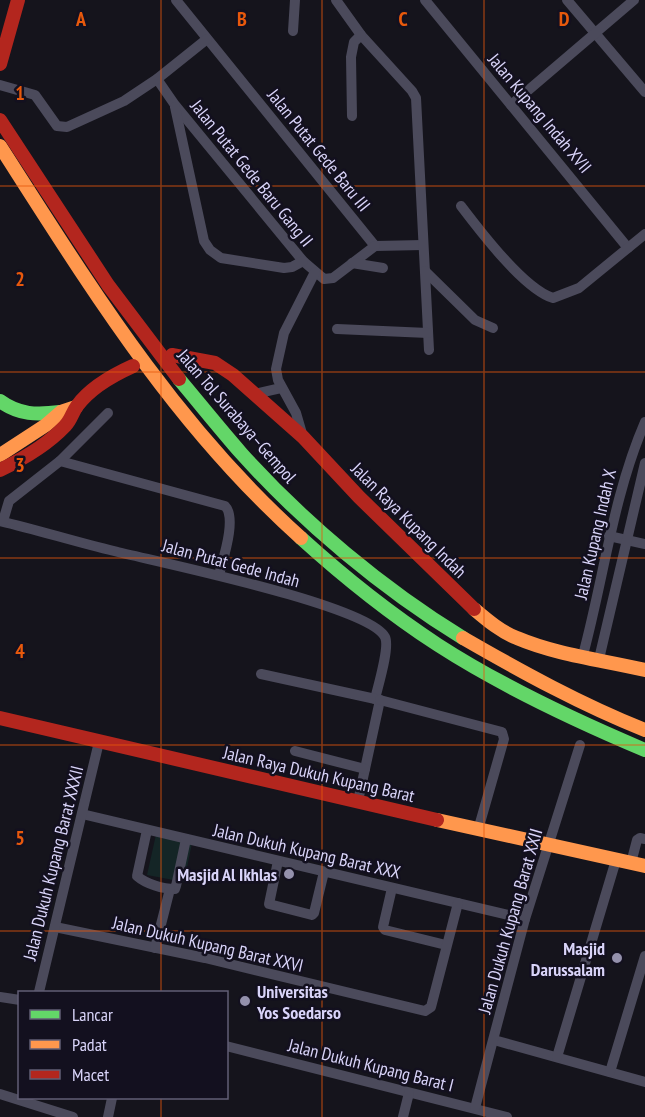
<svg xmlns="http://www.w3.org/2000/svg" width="645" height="1117" font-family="'PT Sans Narrow',sans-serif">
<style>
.green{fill:#142526}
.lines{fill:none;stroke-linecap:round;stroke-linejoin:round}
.street{stroke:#4b4a5b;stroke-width:10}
.fast{stroke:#63d668;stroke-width:14}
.slow{stroke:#ff974d;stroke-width:14}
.jam{stroke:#b3261e;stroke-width:14}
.grid{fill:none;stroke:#e8590c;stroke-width:1.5;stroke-opacity:0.55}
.poi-dot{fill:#9491ac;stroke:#13101f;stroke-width:2}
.labels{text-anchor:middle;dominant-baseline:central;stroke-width:5;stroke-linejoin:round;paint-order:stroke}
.street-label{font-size:18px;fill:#d9d4f9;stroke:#13101f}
.poi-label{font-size:18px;font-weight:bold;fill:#d9d4f9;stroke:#13101f;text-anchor:end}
.grid-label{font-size:20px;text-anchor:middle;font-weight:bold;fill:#e8590c;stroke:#13101f;stroke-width:5;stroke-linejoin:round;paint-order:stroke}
</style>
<rect width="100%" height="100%" fill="#15141c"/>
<path class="green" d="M 157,830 L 193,838 L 184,882 L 147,875 Z"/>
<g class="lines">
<g class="street">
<path d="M 176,0 L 375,246 L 423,245"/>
<path d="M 336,0 L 361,35 L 412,91 L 416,98 L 429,350"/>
<path d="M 425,0 L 628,248"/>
<path d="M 567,0 L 645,92"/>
<path d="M 293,31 L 295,0"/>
<path d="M 157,79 L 175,105 L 303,261 L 324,279 L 333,278 L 375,246"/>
<path d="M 0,85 L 35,95 L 57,126 L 67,127 L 124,101 L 157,79 L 207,39"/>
<path d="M 511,105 L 634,0"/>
<path d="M 175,107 L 204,241 L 210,250 L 221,258 L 284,268 L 292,267 L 303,261"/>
<path d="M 352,116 L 351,57 L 354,42 L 361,35"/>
<path d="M 461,206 C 480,231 524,289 553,298 L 579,288 L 645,234"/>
<path d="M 352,263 L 383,268"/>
<path d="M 425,271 L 475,320 L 493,328"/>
<path d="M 337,329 L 428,333"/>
<path d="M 254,394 L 281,388"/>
<path d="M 303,437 L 296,413 L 278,380 L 276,369 L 284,333 L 315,272"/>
<path d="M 60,461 L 225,506 C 237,518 223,559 219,575"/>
<path d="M 0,521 C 38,530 76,542 114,551 C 157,562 368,605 385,637 C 390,647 378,686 375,699"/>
<path d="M 3,521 L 9,501 L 60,461 L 108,413"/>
<path d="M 609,536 L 645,544"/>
<path d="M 583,655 C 604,577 613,496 645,422"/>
<path d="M 599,659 L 645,463"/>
<path d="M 261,674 L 380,700 L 358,801"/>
<path d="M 380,700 L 502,732 L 504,739 L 478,830"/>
<path d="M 295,751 L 365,769"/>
<path d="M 82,814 L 525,919"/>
<path d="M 147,830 L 137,876 C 146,884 163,889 175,889 L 176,886 L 186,839"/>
<path d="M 278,861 L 269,904 L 312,915 L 314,913 L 324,872"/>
<path d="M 631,863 L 637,840 L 640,838 L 645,839"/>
<path d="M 392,888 L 383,927 L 385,930 L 446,945"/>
<path d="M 55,927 L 205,958 L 425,1011 L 431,1007 L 458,903"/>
<path d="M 155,948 L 170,889"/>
<path d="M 39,992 L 99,742"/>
<path d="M 0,997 L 20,1000"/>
<path d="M 494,1040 L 645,1082"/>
<path d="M 226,1046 L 507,1117"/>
<path d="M 557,1057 L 616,860"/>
<path d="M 610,1072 L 645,956"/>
<path d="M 0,1094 L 73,1117"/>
<path d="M 475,1108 L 525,919 L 580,745"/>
<path d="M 108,1117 L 112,1098"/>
<path d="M 403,1117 L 409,1093"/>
</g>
<g class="fast">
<path d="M 179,379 C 200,404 220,429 241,453 C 304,523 383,589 463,638"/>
<path d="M 0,401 C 19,415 37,415 60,412"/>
<path d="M 301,538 C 344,577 389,613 438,645 C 503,687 574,720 645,750"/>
</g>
<g class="slow">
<path d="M 0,146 C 91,288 174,424 301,538"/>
<path d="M 0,455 L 46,425 L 61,412 L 76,407"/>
<path d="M 474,609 C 487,620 501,632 517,638 C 557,655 603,660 645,670"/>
<path d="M 463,638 C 522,672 582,705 645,730"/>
<path d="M 437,820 L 645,866"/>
</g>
<g class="jam">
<path d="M 0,64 L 18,0"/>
<path d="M 0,120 L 108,285 L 179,379"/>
<path d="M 172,355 L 215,363 L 233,375 L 303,437 L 359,497 L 474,609"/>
<path d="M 0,470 C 23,459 48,444 65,426 C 71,420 72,413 77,406 C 90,388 113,375 133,366"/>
<path d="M 0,718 L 437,820"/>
</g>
</g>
<path class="grid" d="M 161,0 L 161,992M 322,0 L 322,1117M 484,0 L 484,1117M 0,186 L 645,186M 0,372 L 645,372M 0,558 L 645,558M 0,745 L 645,745M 0,931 L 645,931M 161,1098 L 161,1117"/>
<g class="poi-dot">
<circle cx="289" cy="874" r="6"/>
<circle cx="617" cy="958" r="6"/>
<circle cx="245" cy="1001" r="6"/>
</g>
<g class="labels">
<g class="street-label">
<text transform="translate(540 113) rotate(50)">Jalan Kupang Indah XVII</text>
<text transform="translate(319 150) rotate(51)">Jalan Putat Gede Baru III</text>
<text transform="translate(252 173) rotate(51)">Jalan Putat Gede Baru Gang II</text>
<text transform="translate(237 416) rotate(49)">Jalan Tol Surabaya–Gempol</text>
<text transform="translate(409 520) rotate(45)">Jalan Raya Kupang Indah</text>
<text transform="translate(595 534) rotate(-77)">Jalan Kupang Indah X</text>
<text transform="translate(231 563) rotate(15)">Jalan Putat Gede Indah</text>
<text transform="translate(319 774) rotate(13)">Jalan Raya Dukuh Kupang Barat</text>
<text transform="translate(307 851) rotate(13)">Jalan Dukuh Kupang Barat XXX</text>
<text transform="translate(53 863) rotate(-76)">Jalan Dukuh Kupang Barat XXXII</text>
<text transform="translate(510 921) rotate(-74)">Jalan Dukuh Kupang Barat XXII</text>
<text transform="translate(208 944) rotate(13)">Jalan Dukuh Kupang Barat XXVI</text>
<text transform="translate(371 1065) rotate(14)">Jalan Dukuh Kupang Barat I</text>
</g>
<g class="poi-label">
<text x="277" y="874">Masjid Al Ikhlas</text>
<text x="605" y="948">Masjid<tspan x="605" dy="21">Darussalam</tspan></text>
<text x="257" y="991" text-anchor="start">Universitas<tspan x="257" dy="21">Yos Soedarso</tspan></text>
</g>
</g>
<g class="grid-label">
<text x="81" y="26">A</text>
<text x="242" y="26">B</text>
<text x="403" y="26">C</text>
<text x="564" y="26">D</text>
<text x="20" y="100">1</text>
<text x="20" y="286">2</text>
<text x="20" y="472">3</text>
<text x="20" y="658">4</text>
<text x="20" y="845">5</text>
</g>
<rect x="18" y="991" width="210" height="108" fill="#13101f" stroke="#625e76" stroke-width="1.5"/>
<rect x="30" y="1010" width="30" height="9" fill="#63d668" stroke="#625e76" stroke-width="1.5"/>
<text x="72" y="1021" font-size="18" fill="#d9d4f9">Lancar</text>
<rect x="30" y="1040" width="30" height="9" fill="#ff974d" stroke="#625e76" stroke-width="1.5"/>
<text x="72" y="1051" font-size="18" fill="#d9d4f9">Padat</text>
<rect x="30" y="1070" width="30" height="9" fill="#b3261e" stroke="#625e76" stroke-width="1.5"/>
<text x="72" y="1081" font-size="18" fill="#d9d4f9">Macet</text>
</svg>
